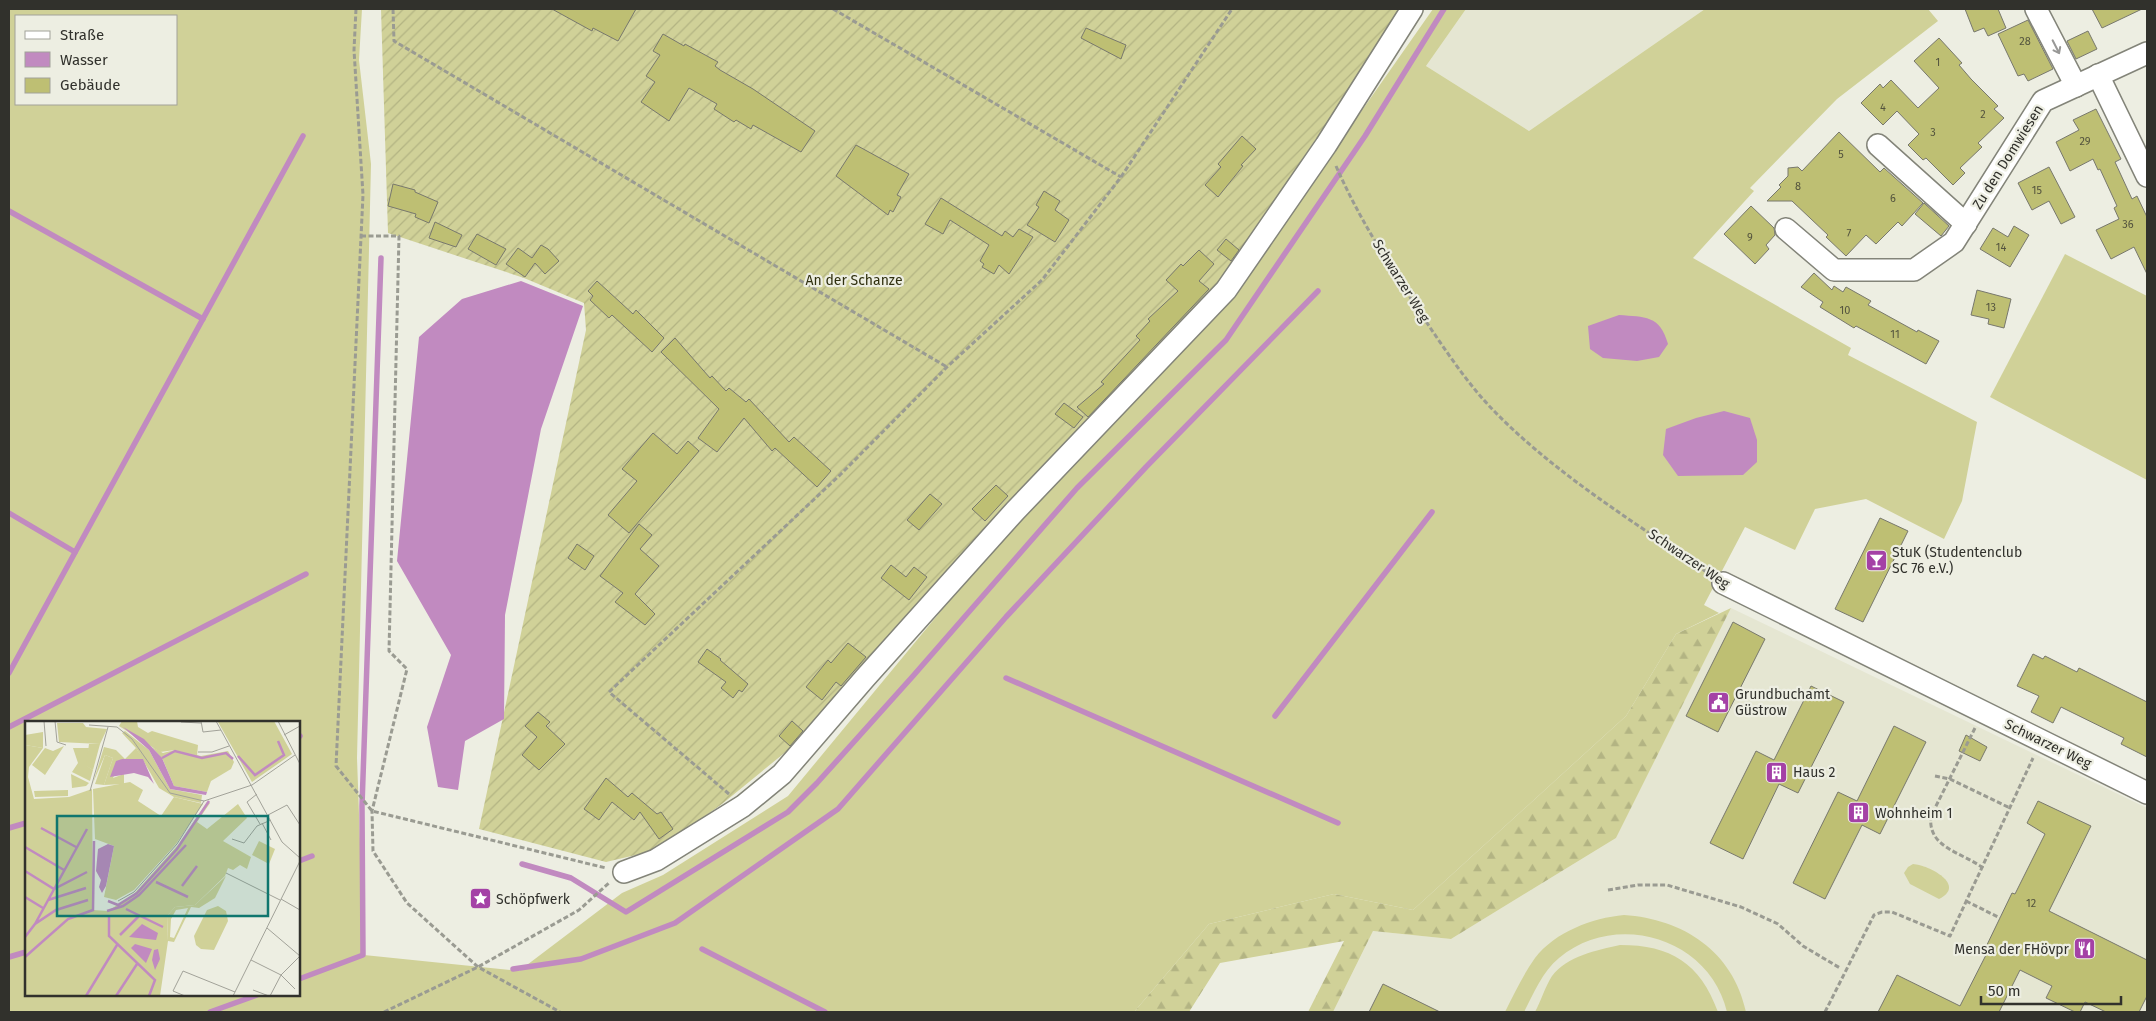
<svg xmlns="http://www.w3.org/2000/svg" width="2156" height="1021" font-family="'Fira Sans',sans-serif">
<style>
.built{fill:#e5e6d2}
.grass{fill:#d0d198;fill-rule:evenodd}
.forest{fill:url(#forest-firs)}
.garden{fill:url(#garden-furrows)}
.water{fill:#c18ac0}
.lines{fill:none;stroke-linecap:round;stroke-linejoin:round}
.stream{stroke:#c18ac0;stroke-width:5.5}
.building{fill:#bebf73;stroke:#78786d}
.minor-casing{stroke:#838479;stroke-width:24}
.path{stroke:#9a9b92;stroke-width:3;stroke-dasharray:5 2.5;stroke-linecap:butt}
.minor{stroke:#fff;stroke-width:21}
.oneway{stroke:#989896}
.labels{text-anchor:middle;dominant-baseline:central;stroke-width:4.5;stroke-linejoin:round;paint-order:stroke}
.number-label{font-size:11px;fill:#54543e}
.street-label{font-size:14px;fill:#31312c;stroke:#edeee2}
.park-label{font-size:14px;fill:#30300f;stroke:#edeee2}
.poi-label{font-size:14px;fill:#31312c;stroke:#edeee2;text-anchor:start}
.inset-river{fill:none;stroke:#c18ac0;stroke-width:2.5}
.inset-road{fill:none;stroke:#a2a299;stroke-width:1}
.view{fill:#0f766e;fill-opacity:0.15;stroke:#0f766e;stroke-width:2.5}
.inset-edge{fill:none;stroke:#31312c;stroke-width:2.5}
</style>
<defs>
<pattern id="forest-firs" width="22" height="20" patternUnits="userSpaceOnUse" patternTransform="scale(1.25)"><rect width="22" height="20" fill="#d0d198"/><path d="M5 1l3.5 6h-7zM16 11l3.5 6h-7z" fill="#b3b483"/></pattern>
<pattern id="garden-furrows" width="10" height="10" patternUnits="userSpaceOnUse" patternTransform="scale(1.25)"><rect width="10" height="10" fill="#d0d198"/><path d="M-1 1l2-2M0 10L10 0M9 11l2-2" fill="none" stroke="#b3b483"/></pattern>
</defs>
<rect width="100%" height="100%" fill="#edeee2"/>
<g class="built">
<path d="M 1466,9 L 1705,9 L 1529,131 L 1426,66 Z"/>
<path d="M 1731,608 L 2147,808 L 2147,1012 L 1333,1012 L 1373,931 L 1451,939 L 1616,838 Z"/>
</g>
<g class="grass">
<path d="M 9,9 L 362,9 L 359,60 L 371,164 L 357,758 L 364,955 L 519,971 L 622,893 L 663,875 L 788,796 L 974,571 L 1231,297 L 1433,9 L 1466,9 L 1426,66 L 1529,131 L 1705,9 L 1928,9 L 1938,21 L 1837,99 L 1750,188 L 1754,191 L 1693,258 L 1851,348 L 1848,355 L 1977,422 L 1962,501 L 1944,539 L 1866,499 L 1815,509 L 1795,550 L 1745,527 L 1704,605 L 1719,613 L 1676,634 L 1626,716 L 1413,910 L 1334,894 L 1209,924 L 1134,1012 L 9,1012 ZM 16,16 L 176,16 L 176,104 L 16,104 ZM 26,722 L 299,722 L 299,995 L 26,995 Z"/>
<path d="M 2065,254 L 2147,296 L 2147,480 L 1990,397 Z"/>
<path d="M 1913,864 C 1929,865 1967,885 1939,899 L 1910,884 L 1904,873 L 1908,867 Z"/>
<path d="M 1624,915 C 1683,919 1733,951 1746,1012 L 1727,1012 C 1710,938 1616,910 1559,958 C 1542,972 1534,993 1524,1012 L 1505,1012 C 1514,994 1523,975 1535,958 C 1555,932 1592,918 1624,915 Z"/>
<path d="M 1620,945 C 1671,945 1700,963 1718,1012 L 1535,1012 C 1541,1001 1545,987 1552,976 C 1567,956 1597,950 1620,945 Z"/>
</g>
<path class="forest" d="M 1731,608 L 1616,838 L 1451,939 L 1373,931 L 1333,1012 L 1308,1012 L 1344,941 L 1220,963 L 1189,1012 L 1134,1012 L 1209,924 L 1334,894 L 1413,910 L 1626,716 L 1676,634 Z"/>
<path class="garden" d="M 381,9 L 1403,9 L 1216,288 L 837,702 L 788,750 L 722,804 L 657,850 L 606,862 L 479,829 L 586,330 L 584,303 L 524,278 L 388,233 Z"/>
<g class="water">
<path d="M 521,281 L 583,306 L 541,429 L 505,615 L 504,719 L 465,741 L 458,790 L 438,787 L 427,727 L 451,655 L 397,561 L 419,337 L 462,299 Z"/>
<path d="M 1619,315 C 1645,317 1660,315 1668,344 L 1659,357 L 1637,361 L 1603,358 L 1590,349 L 1588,326 Z"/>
<path d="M 1724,411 L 1750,418 L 1757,440 L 1757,462 L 1743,475 L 1678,476 L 1663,455 L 1666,429 L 1696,418 Z"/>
</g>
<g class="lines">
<g class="stream">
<path d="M 9,211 L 203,319"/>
<path d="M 9,513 L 75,552"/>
<path d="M 9,673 L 303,136"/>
<path d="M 1006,678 L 1338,823"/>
<path d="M 1275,716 L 1432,512"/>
<path d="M 9,727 L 306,574"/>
<path d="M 299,737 L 300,736"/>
<path d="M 9,828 L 26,823"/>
<path d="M 299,861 L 312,856"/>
<path d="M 522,864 L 571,878 L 626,912 L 788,812 L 817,783 L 913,676 L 1077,488 L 1226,340 L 1365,136 L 1444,9"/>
<path d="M 702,949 L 825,1012"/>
<path d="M 9,957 L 26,952"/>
<path d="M 513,969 L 581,959 L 675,923 L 838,809 L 1006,617 L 1146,467 L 1318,291"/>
<path d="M 299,979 L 363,955 L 362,806 L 381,258"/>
<path d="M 210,1012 L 257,995"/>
</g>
</g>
<g class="building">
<path d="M 552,9 L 636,9 L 618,41 L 593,28 L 592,31 Z"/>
<path d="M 1965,9 L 1998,9 L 2006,28 L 1988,36 L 1984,28 L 1974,32 Z"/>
<path d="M 2092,9 L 2142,9 L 2102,28 Z"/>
<path d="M 2028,20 L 2053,69 L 2028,81 L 2024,74 L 2018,76 L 1998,34 Z"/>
<path d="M 1086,28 L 1126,45 L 1121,59 L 1081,38 Z"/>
<path d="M 2088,31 L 2097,49 L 2076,59 L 2067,41 Z"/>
<path d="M 663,34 L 684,46 L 685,44 L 718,62 L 715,66 L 720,70 L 753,89 L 815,131 L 801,152 L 753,125 L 751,129 L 736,120 L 734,122 L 714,109 L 717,104 L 689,88 L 669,121 L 641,102 L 655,82 L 646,76 L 660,55 L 653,51 Z"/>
<path d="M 1939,38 L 1962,63 L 1959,65 L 1971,79 L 1998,106 L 1994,109 L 2004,118 L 1978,143 L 1982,147 L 1960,168 L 1965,173 L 1953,185 L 1926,158 L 1923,160 L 1908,145 L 1919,134 L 1897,111 L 1883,125 L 1861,103 L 1880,84 L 1883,88 L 1891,80 L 1918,108 L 1939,88 L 1914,61 Z"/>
<path d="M 2096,109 L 2121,159 L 2115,162 L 2132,199 L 2137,196 L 2147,217 L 2147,274 L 2134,247 L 2111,259 L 2096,230 L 2119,219 L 2114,208 L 2117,206 L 2100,169 L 2098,170 L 2093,159 L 2070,171 L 2056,142 L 2079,130 L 2073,120 Z"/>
<path d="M 1839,132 L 1880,172 L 1884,168 L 1923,203 L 1902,226 L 1898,222 L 1876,244 L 1866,235 L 1846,256 L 1826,237 L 1828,235 L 1792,201 L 1767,201 L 1781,187 L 1779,185 L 1788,176 L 1788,168 L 1798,167 L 1802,171 Z"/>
<path d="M 1242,136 L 1256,149 L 1241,165 L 1243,166 L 1218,197 L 1205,185 L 1221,167 L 1218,164 Z"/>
<path d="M 856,145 L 909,174 L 897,195 L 901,197 L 893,212 L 890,210 L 888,215 L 836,176 Z"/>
<path d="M 2049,167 L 2075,217 L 2061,224 L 2049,201 L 2032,210 L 2018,183 Z"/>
<path d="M 393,184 L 415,190 L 415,192 L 438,202 L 429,223 L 415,217 L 416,214 L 388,206 Z"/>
<path d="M 1044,191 L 1060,201 L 1055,210 L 1069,220 L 1055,242 L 1027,225 L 1039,207 L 1036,205 Z"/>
<path d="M 941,198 L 1002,236 L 1005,231 L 1013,237 L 1019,229 L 1033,237 L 1009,274 L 999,265 L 994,274 L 982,267 L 984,264 L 980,261 L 989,245 L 950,220 L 943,234 L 925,224 Z"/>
<path d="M 1924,203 L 1949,226 L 1941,236 L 1915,214 Z"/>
<path d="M 1751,206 L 1774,228 L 1775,235 L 1766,245 L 1769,249 L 1755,264 L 1724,234 Z"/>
<path d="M 435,222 L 462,235 L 456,247 L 429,238 Z"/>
<path d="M 2014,226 L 2029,235 L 2010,267 L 1980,249 L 1993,228 L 2008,237 Z"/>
<path d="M 477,234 L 506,249 L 496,265 L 468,249 Z"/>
<path d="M 1226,239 L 1239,250 L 1231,261 L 1217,250 Z"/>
<path d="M 541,245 L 548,249 L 559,261 L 545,274 L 535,263 L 525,277 L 506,264 L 518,248 L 532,258 Z"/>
<path d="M 1199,250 L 1214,264 L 1199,281 L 1209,289 L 1088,417 L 1077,407 L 1104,384 L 1101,382 L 1140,340 L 1136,336 L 1150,321 L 1148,319 L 1178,291 L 1166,280 L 1181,264 L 1183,266 Z"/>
<path d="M 1814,273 L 1832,290 L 1834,286 L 1843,292 L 1846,287 L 1871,301 L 1868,305 L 1917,332 L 1918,330 L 1939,341 L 1926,364 L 1856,326 L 1854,328 L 1820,307 L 1823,302 L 1801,287 Z"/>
<path d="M 597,281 L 633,314 L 636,310 L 664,338 L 652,352 L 612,315 L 609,318 L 590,300 L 593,296 L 588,291 Z"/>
<path d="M 1977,290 L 2011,299 L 2004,328 L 1988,324 L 1989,319 L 1971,315 Z"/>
<path d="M 675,338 L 710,378 L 712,376 L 726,391 L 729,388 L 746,402 L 749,399 L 789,442 L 794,437 L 831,471 L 817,487 L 775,448 L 772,451 L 744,418 L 717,452 L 698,438 L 719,409 L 661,352 Z"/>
<path d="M 1064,403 L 1083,417 L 1074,428 L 1055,414 Z"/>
<path d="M 653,433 L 677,454 L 688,441 L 699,451 L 629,533 L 608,515 L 637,481 L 622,469 Z"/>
<path d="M 996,485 L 1008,496 L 985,521 L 972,509 Z"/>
<path d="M 930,494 L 942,504 L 919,530 L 907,520 Z"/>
<path d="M 1880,518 L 1908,531 L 1863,622 L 1835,609 Z"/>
<path d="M 639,524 L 652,535 L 640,549 L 659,566 L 635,594 L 655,614 L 645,625 L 615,602 L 623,593 L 600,576 Z"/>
<path d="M 577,544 L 594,556 L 585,570 L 568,558 Z"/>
<path d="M 891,565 L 906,577 L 914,567 L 927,577 L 909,600 L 881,578 Z"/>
<path d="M 1733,622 L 1765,639 L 1718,732 L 1686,716 Z"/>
<path d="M 848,643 L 866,657 L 841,686 L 836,682 L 822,700 L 806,687 L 828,660 L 831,663 Z"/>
<path d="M 707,649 L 721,659 L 720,660 L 748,684 L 742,692 L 739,690 L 733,698 L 721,688 L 726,682 L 698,662 Z"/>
<path d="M 2033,654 L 2043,659 L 2045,656 L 2077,672 L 2079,668 L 2147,702 L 2147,757 L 2121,744 L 2124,738 L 2061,707 L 2053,723 L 2031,712 L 2039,696 L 2017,686 Z"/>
<path d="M 1811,686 L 1844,702 L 1798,793 L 1779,784 L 1743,859 L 1710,843 L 1756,751 L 1774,760 Z"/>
<path d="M 538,712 L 550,722 L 546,726 L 565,744 L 539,770 L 522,755 L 537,737 L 525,726 Z"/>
<path d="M 792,721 L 803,731 L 790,746 L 779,736 Z"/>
<path d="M 1894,726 L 1926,742 L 1880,834 L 1862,825 L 1825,899 L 1793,883 L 1838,792 L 1857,801 Z"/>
<path d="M 1966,735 L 1987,747 L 1980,761 L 1959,751 Z"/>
<path d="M 606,778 L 628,797 L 632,793 L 657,814 L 661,812 L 673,829 L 659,839 L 640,812 L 634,820 L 612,802 L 599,820 L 584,809 Z"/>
<path d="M 2038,801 L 2091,826 L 2049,911 L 2147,960 L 2147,996 L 2139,1012 L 2106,1012 L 2085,1002 L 2080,1012 L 2075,1012 L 2046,998 L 2052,986 L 2020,970 L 1999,1012 L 1878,1012 L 1897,975 L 1960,1006 L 1987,953 L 1984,951 L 2012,893 L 2015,894 L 2045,834 L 2027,823 Z"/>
<path d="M 1383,984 L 1440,1012 L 1369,1012 Z"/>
</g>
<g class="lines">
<defs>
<g id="minor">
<path d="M 2036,9 L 2076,86"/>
<path d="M 2098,75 L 2147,176"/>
<path d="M 1878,145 L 1966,224"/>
<path d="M 1786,229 L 1834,270 L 1914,270 L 1954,242 L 2043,101 L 2147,53"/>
<path d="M 1723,583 L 2147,793"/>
<path d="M 624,872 L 656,860 L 743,806 L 782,774 L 865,678 L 1015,511 L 1226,290 L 1326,145 L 1412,9"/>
</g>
</defs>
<use href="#minor" class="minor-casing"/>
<g class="path">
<path d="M 356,9 L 354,50 L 363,195 L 336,766 L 372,811 L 606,868"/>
<path d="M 393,9 L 394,41 L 947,367"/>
<path d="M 833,9 L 1121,177"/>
<path d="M 1336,166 C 1360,221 1394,273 1427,323 C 1448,354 1470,387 1496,413 C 1558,476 1636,523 1708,573"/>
<path d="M 361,236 L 399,236 L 389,651 L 407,669 L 372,811 L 373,851 L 407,903 L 478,967 L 560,1012"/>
<path d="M 1975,728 L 1931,816 C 1927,848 1962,852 1983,868"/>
<path d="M 1935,776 L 1950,779 L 2010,808"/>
<path d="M 729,794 L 609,692 L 841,474 L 947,367 L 1042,280 L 1121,177 L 1232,9"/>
<path d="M 1608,890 L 1638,885 L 1667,885 L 1741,907 L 1778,924 L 1803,946 L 1840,968"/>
<path d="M 1966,901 L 2000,918"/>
<path d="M 384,1012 L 478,967 L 579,910 L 610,882"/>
<path d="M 1825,1012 L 1874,915 L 1882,912 L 1892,912 L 1950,936 L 2033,758"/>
</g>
<use href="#minor" class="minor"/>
</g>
<defs><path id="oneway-shaft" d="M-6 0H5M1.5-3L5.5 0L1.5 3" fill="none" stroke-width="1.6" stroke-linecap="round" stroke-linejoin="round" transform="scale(1.25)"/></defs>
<use class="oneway" href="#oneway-shaft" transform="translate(2056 47) rotate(63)"/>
<defs>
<symbol id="bar-square" viewBox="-11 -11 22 22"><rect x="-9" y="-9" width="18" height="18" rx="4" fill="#a441a6" stroke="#edeee2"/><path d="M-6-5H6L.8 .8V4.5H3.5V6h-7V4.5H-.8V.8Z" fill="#fff"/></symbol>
<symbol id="civic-square" viewBox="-11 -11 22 22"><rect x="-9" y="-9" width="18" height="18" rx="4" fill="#a441a6" stroke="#edeee2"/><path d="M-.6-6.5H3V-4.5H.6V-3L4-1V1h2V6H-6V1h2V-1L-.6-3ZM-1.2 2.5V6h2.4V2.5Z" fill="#fff"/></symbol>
<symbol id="building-square" viewBox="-11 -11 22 22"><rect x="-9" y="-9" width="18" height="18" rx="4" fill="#a441a6" stroke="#edeee2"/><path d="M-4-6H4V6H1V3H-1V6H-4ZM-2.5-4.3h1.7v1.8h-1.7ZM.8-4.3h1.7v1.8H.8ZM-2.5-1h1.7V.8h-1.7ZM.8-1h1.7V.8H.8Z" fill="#fff"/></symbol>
<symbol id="sight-square" viewBox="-11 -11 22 22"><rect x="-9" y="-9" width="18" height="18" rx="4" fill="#a441a6" stroke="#edeee2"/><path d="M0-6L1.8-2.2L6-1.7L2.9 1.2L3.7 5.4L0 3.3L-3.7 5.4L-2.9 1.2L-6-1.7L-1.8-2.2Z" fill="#fff"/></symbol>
<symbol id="restaurant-square" viewBox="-11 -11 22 22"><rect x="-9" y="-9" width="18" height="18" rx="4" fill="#a441a6" stroke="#edeee2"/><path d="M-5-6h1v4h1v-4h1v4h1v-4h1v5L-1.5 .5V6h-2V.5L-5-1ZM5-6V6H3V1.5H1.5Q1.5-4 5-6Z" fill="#fff"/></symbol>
</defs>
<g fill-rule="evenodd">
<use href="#bar-square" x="1864" y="548" width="25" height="25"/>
<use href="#civic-square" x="1706" y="690" width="25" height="25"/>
<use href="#building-square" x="1764" y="760" width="25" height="25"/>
<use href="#building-square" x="1846" y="800" width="25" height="25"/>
<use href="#sight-square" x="468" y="886" width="25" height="25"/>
<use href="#restaurant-square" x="2072" y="936" width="25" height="25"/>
</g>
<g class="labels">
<g class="number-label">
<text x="2025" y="41">28</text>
<text x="1938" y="62">1</text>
<text x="1883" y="107">4</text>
<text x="1983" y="114">2</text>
<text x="1933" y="132">3</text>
<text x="2085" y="141">29</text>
<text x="1841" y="154">5</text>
<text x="1798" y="186">8</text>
<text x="2037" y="190">15</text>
<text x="1893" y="198">6</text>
<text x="2128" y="224">36</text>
<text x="1849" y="233">7</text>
<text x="1750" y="237">9</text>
<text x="2001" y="247">14</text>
<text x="1991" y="307">13</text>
<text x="1845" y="310">10</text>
<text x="1895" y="334">11</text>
<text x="2031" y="903">12</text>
</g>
<g class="street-label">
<text transform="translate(2008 157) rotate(-58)">Zu den Domwiesen</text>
<text transform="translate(1401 281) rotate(58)">Schwarzer Weg</text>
<text transform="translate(1689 559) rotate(34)">Schwarzer Weg</text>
<text transform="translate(2048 744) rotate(26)">Schwarzer Weg</text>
</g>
<g class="park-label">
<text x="854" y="280">An der Schanze</text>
</g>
<g class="poi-label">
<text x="1892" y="552">StuK (Studentenclub<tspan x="1892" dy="16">SC 76 e.V.)</tspan></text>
<text x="1735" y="694">Grundbuchamt<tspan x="1735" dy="16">Güstrow</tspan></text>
<text x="1793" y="772">Haus 2</text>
<text x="1875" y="813">Wohnheim 1</text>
<text x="496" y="899">Schöpfwerk</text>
<text x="2069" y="949" text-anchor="end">Mensa der FHövpr</text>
</g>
</g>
<g transform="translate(25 721)">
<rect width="275" height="275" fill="#edeee2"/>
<path d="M 32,2 L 58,2 L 61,6 L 82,8 L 75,23 L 34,21 ZM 100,10 L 124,29 L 145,68 L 177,74 L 176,82 L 149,76 L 134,67 L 111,27 L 97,12 ZM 0,24 L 18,27 L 4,46 L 3,56 L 9,78 L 44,76 L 67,68 L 68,189 L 83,190 L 109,173 L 153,124 L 182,81 L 185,82 L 172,101 L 182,108 L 213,83 L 222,97 L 198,120 L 226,136 L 222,148 L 215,144 L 208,149 L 203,147 L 200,155 L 170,184 L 150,186 L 142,195 L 143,220 L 135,275 L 0,275 ZM 39,25 L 20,54 L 7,44 L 20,27 L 28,30 ZM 48,27 L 64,27 L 62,45 L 68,49 L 65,60 L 47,51 L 53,42 ZM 80,34 L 88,37 L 79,64 L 70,63 ZM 46,53 L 64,62 L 61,65 L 47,67 ZM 43,69 L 43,75 L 10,76 L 9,70 ZM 234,120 L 250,128 L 244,143 L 227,134 ZM 193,185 L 201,190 L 203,200 L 189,229 L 176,228 L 171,224 L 169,215 L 182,189 Z" fill="#d0d198"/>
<path d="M 64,23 L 75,23 L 68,49 L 61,45 ZM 79,26 L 91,29 L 100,38 L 111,27 L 118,38 L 97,38 L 88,57 L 99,53 L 99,63 L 79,64 L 88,37 L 80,34 L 68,62 ZM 201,155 L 190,177 L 174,187 L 166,186 L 149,221 L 143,220 L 142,195 L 150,186 L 170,184 ZM 163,187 L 149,217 L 145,216 L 146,198 L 151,189 Z" fill="#d0d198" fill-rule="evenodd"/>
<path d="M 127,26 L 138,32 L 150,29 L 176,35 L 203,30 L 209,41 L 206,48 L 186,60 L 182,71 L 149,65 L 138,39 Z" fill="#d0d198"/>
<path d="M 97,0 L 112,0 L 113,6 L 123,12 L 127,10 L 173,24 L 172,35 L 150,29 L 135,31 L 94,5 ZM 249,0 L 267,33 L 227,61 L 193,1 Z" fill="#d0d198"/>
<path d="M 18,11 L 18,27 L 0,24 L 0,14 ZM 105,61 L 118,69 L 113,80 L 136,95 L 149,76 L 178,83 L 151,123 L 109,169 L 91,179 L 79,176 L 89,125 L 70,118 L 68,68 Z" fill="#d0d198"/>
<path d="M 98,6 L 119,18 L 137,37 L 149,65 L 182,71 L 181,74 L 145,68 L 124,29 ZM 97,38 L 118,38 L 129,63 L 123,56 L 109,52 L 85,56 L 91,40 ZM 83,123 L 89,125 L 81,165 L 77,172 L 74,166 L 76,159 L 71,150 L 73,128 ZM 117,203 L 133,212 L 131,219 L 104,216 ZM 110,223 L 127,228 L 121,242 L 106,227 ZM 133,228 L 135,238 L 130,249 L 127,239 L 129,229 Z" fill="#c18ac0"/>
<path class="inset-river" d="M 213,35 L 230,54 L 259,34 L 253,20M 137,37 L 150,30 L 177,37 L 201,32 L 208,38M 16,107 L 51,126M 0,126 L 39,149M 0,150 L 29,168 L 62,151M 131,161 L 163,176M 157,165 L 172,145M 0,176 L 18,187M 23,179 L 61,167M 83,180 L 93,184 L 112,172 L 152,128 L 184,80M 101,188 L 138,206M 82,190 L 98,185 L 114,174 L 161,124M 84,196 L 84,215 L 130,259 L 124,275M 10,203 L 62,108M 95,214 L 114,195M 0,216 L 10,203 L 31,189 L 63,179M 0,236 L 43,198 L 68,189 L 69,120M 61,275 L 92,224M 91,275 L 112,243"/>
<path class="inset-road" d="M 19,0 L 21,25M 30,0 L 32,21 L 41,24M 136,0 L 156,0M 176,0 L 178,11 L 196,9M 191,0 L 257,121 L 275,137M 253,0 L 275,43M 156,1 L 176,2M 64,4 L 92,6M 92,6 L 107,18 L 145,72 L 179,80M 259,14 L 275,5M 173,31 L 187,31 L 204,25M 65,70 L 83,6M 232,73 L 222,81 L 235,103M 179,80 L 227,64 L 270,34M 243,94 L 262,84 L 275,104M 237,102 L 246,119M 207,118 L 219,122 L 232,105 L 246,99M 201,152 L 255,179M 256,178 L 275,189M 93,180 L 109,171 L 152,123 L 179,80M 242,207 L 275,235M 226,239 L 256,254 L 270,268M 228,269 L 244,275M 160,275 L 148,270 L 158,250 L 210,271M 208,275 L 275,140M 245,275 L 256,254 L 275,235"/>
<path class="view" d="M 32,95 L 243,95 L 243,195 L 32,195 Z"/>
<rect width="275" height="275" class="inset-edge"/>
</g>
<rect width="2156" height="1021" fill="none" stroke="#31312c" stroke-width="20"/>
<rect x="15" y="15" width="162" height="90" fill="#edeee2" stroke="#a2a299"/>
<rect x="25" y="31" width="25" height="8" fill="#ffffff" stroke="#a2a299"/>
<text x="60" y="40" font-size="15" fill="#31312c">Straße</text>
<rect x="25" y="52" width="25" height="15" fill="#c18ac0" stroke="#a2a299"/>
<text x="60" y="65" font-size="15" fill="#31312c">Wasser</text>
<rect x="25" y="78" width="25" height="15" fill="#bebf73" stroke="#a2a299"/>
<text x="60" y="90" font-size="15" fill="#31312c">Gebäude</text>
<path d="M1981 996v8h140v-8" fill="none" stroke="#31312c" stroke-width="2.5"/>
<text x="1988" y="996" font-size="15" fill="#31312c" stroke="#edeee2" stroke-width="4" paint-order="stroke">50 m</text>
</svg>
